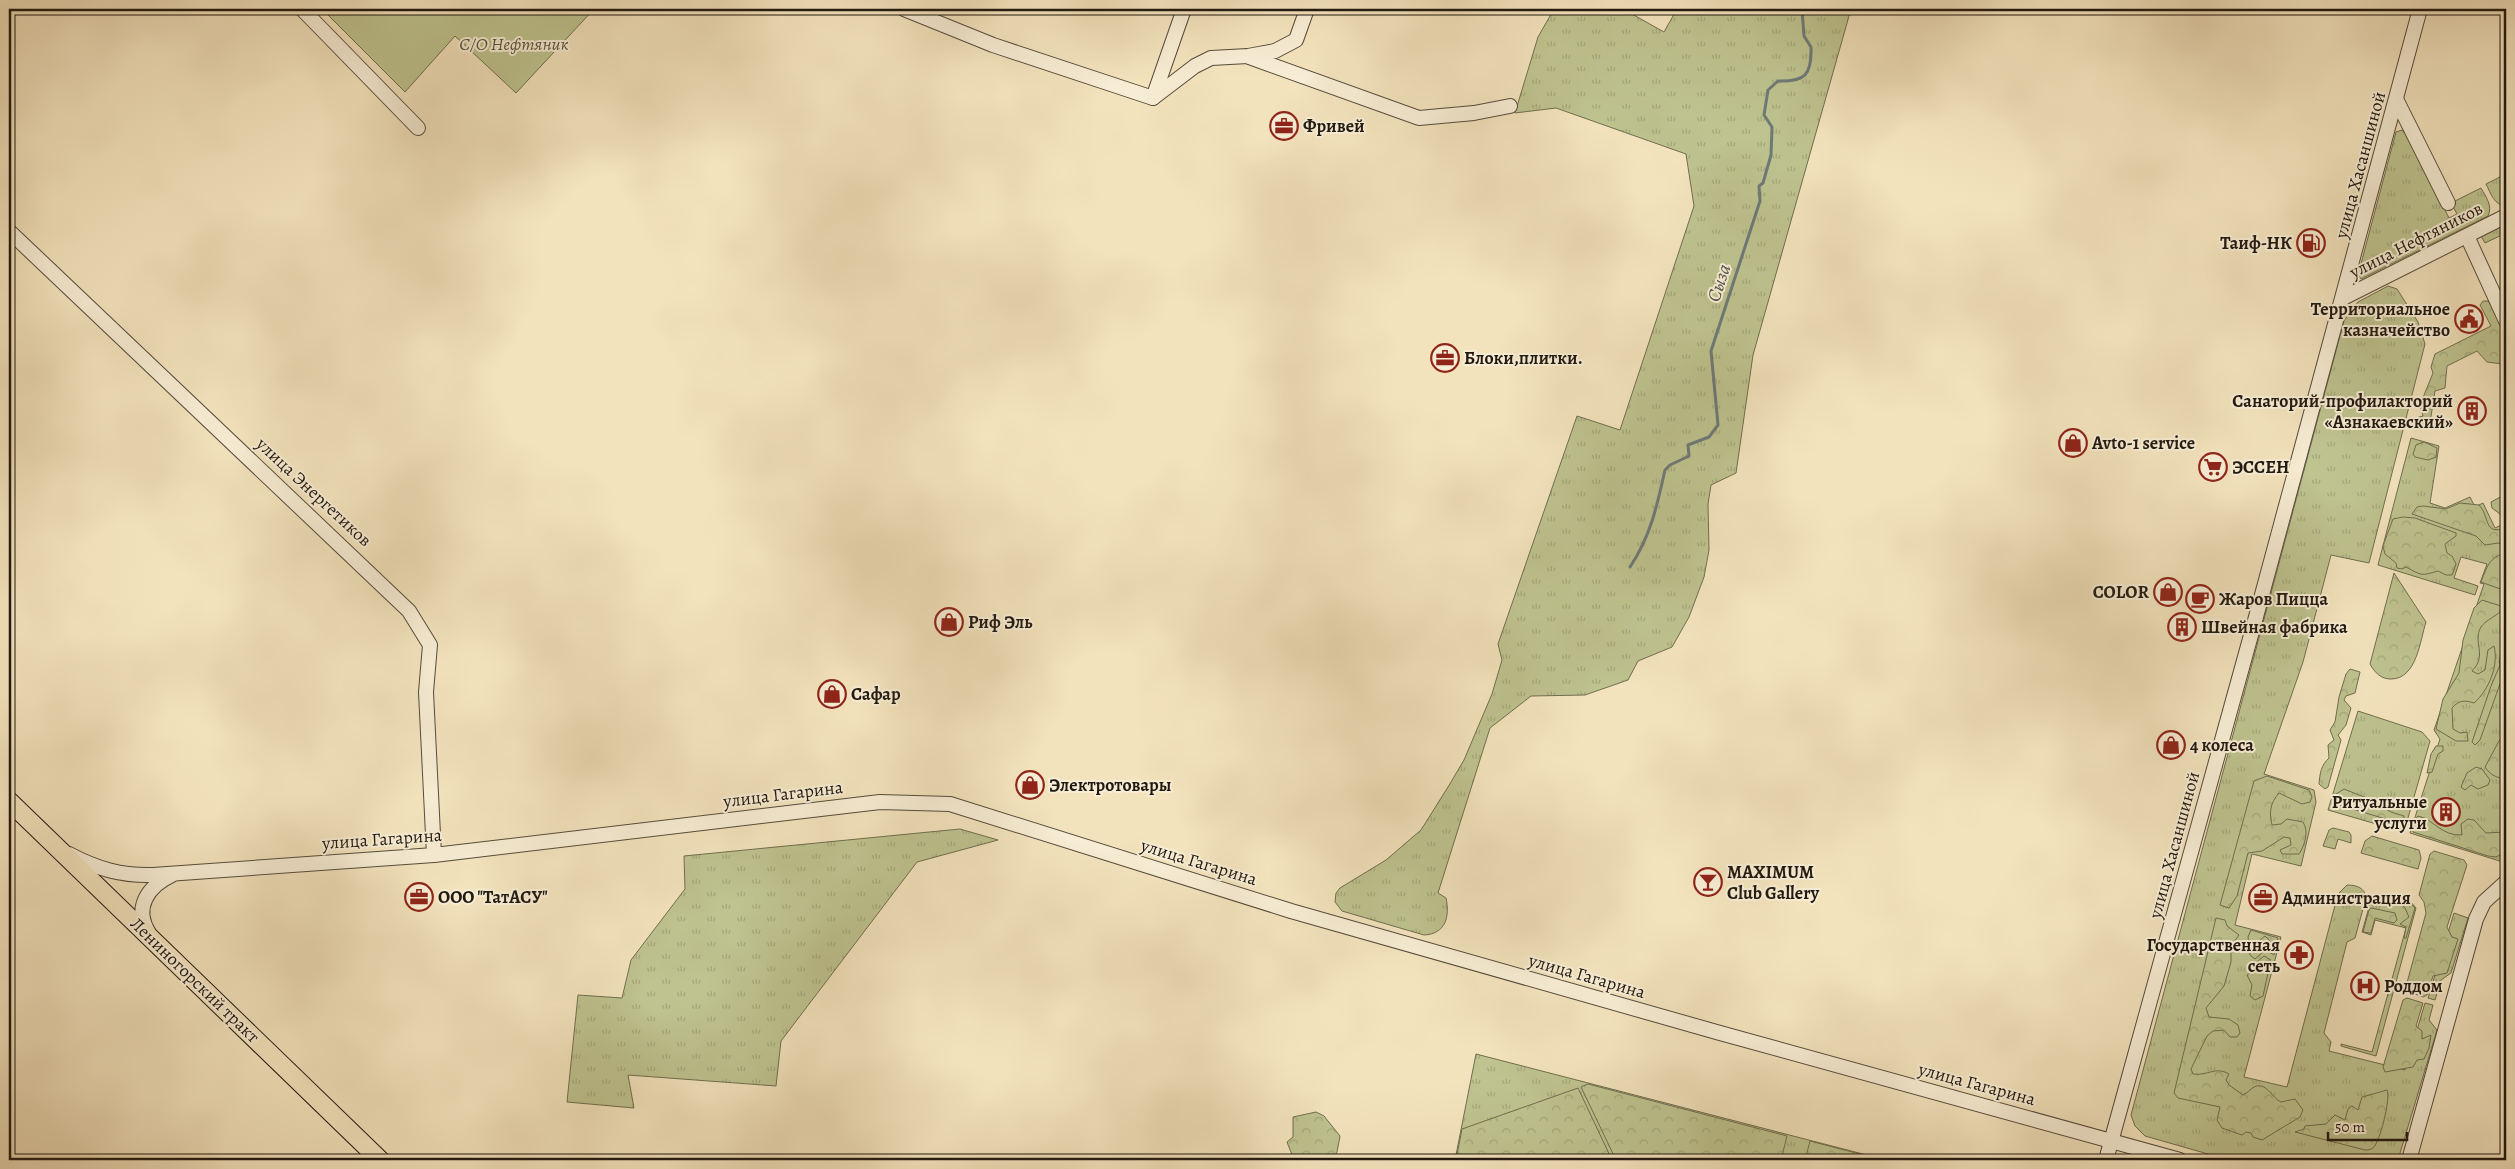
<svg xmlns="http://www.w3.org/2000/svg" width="2515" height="1169" font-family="Alegreya,serif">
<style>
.grass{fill:url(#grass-tufts);stroke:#706e50}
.forest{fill:url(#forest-crowns);stroke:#706e50}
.garden{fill:#bec38f;stroke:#706e50}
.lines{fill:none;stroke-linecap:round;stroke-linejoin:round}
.stream{stroke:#6e7a78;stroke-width:3}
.minor-casing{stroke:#564c3c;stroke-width:16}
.major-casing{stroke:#211911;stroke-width:20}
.minor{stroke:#f7edd4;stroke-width:14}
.major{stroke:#f3e3bd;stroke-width:18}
.labels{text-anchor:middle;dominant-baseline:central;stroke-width:4;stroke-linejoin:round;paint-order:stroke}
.park-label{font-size:18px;font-style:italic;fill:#58543d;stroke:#f7edd4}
.poi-label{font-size:18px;font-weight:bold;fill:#211911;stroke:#f7edd4;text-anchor:start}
.street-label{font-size:18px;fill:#211911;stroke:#f7edd4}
.water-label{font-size:19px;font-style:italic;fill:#4e524d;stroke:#f7edd4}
</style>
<defs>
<pattern id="grass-tufts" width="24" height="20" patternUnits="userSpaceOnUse" patternTransform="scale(1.25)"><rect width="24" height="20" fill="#bec38f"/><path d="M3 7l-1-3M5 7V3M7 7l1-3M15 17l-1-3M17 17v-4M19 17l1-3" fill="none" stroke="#a3a77a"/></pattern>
<pattern id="forest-crowns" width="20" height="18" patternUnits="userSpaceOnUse" patternTransform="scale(1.25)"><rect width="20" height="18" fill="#bec38f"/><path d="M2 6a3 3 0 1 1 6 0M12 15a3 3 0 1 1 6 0" fill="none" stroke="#a3a77a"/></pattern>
</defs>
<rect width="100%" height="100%" fill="#f3e3bd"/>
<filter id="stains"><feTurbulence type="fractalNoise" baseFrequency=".004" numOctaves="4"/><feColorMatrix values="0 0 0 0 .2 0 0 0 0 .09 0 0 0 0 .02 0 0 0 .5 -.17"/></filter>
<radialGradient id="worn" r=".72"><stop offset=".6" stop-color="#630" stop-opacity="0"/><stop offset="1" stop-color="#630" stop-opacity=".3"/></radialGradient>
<g class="grass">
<path d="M 1554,9 L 1623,9 L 1664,32 L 1677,9 L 1851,9 L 1753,355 L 1736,473 L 1711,485 L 1708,504 L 1709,550 L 1704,577 L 1689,617 L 1672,647 L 1638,661 L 1628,680 L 1585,695 L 1531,696 L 1490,728 L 1438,893 L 1446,898 C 1450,916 1446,934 1424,935 L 1342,911 L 1335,902 L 1336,893 L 1340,888 L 1386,860 L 1421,830 L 1448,787 L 1464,760 L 1492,694 L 1502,660 L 1498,644 L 1577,416 L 1620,430 L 1694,206 L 1686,154 L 1556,108 L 1515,113 L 1538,37 Z"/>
<path d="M 2402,130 L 2408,135 L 2449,218 L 2457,214 L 2451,203 L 2481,188 C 2486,197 2493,206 2488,216 L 2361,279 L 2358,275 L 2396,132 Z"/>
<path d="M 2506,174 L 2506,206 C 2494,205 2491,194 2486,184 Z"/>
<path d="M 2506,224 L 2506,233 L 2485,243 L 2481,236 Z"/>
<path d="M 2388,286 L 2397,289 L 2418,322 L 2425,344 L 2369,563 L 2331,555 L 2303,662 L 2264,774 L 2314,790 L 2316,802 L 2301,866 L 2252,854 L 2235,925 L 2281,937 L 2244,1077 L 2287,1087 L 2338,894 L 2347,885 C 2357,885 2365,888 2366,898 L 2355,938 L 2347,942 L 2324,1033 L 2331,1042 L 2329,1051 L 2405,1070 L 2425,1003 L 2433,1005 L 2429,1020 L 2437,1030 L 2398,1160 L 2229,1160 L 2145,1136 L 2135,1126 L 2131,1115 L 2344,321 L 2358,302 Z"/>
<path d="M 2411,438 L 2439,446 L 2430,503 L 2445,508 L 2470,497 L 2475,507 L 2483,503 L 2495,528 L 2506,523 L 2506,863 L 2410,833 L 2440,739 L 2434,730 L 2484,584 L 2480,583 L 2487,564 L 2461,557 L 2454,578 L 2478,586 L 2475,595 L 2378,565 Z"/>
<path d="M 2358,711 L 2422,732 L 2430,741 L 2404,832 L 2328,810 Z"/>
<path d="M 960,829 L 998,840 L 917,862 L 781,1041 L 776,1086 L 628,1075 L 634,1108 L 567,1102 L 578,995 L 622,998 L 631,960 L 685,889 L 684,856 Z"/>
<path d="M 2380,894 L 2410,901 L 2416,908 L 2376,1056 L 2341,1046 L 2341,1044 L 2372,1052 L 2406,928 L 2375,920 L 2371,935 L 2362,932 L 2371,900 Z"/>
<path d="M 2454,913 L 2468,918 L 2451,973 L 2441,980 L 2435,1000 L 2428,998 Z"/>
<path d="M 1476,1054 L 1886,1160 L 1455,1160 Z"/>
</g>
<g class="forest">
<path d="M 2483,301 L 2488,301 L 2506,330 L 2506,367 L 2503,364 L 2487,362 L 2477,351 L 2447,366 L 2445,388 L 2435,391 L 2429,429 L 2417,428 L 2415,421 L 2416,418 L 2423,416 L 2420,405 L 2433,373 L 2431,367 L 2435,354 L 2491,326 L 2480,305 Z"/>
<path d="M 2424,442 L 2437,448 L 2436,457 L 2428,460 L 2415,457 L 2413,454 L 2416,445 Z"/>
<path d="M 2506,494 L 2506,516 L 2504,517 L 2492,508 L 2491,502 Z"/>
<path d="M 2460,503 L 2479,505 C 2490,516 2483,536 2506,528 L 2506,546 L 2498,543 L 2485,545 L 2476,536 L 2412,514 L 2417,507 L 2423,506 L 2446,509 Z"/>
<path d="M 2403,517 L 2415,518 L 2456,533 L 2456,536 L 2445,544 L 2447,553 L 2452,556 L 2456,564 L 2452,575 L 2446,575 L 2438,571 C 2420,576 2423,576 2406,567 L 2402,569 L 2397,568 L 2396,563 L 2385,554 L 2383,546 L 2393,519 Z"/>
<path d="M 2506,553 L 2506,591 L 2481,582 C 2487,567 2489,557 2506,553 Z"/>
<path d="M 2394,573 L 2426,622 C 2420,640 2417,679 2391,679 C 2381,679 2375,673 2370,664 Z"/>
<path d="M 2482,600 L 2501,606 L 2500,612 C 2494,617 2485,621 2481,627 C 2472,642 2488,655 2472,671 L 2478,674 L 2485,670 L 2488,650 L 2494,646 C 2499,665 2489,690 2474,703 C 2465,700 2459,700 2452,708 L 2453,729 L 2460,733 L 2467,732 L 2468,741 L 2456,741 L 2436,729 L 2443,699 L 2459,673 L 2463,640 L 2474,608 Z"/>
<path d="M 2506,646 L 2506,667 L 2480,740 L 2475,745 L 2472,742 L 2491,686 L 2500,665 L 2499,661 Z"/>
<path d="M 2350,669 L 2360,672 L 2355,693 L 2346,696 L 2344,700 L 2351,708 L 2346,725 L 2338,735 L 2341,740 L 2328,787 L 2325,789 L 2319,784 C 2320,773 2321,765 2329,758 L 2328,745 L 2334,740 L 2330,730 L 2335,722 L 2339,697 L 2346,674 Z"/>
<path d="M 2506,733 L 2506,779 C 2497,778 2490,775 2485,767 L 2499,741 Z"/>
<path d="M 2436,746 L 2443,746 L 2443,751 L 2438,754 L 2432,772 L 2427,773 L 2431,754 Z"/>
<path d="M 2476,767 L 2482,769 L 2490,780 L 2488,785 L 2478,789 L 2471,785 L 2465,790 L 2461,787 L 2467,773 Z"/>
<path d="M 2267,776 L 2309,790 L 2312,797 L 2310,802 L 2302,804 L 2279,793 C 2270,803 2269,813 2272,825 L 2281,824 L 2287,819 L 2303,822 C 2309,831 2305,845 2299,854 L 2282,854 L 2280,850 L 2291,845 L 2290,838 L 2284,837 L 2262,851 L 2248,853 L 2237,896 L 2229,908 L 2220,905 L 2254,781 Z"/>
<path d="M 2344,789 L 2369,799 L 2391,812 L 2404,816 L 2404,822 L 2402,824 L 2333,803 L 2336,794 Z"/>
<path d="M 2418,816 C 2435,820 2441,836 2462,835 L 2461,824 L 2468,819 L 2474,820 L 2486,833 L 2506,832 L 2506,852 L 2496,857 L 2488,856 L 2413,832 L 2413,821 Z"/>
<path d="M 2333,828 L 2349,832 L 2351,835 L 2351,843 L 2338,839 L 2335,849 L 2323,846 L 2329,830 Z"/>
<path d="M 2372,836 L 2419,850 L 2421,858 L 2418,869 L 2361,853 L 2365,841 Z"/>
<path d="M 2434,851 L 2464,860 L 2467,865 L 2447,927 L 2452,937 L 2458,939 L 2447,973 L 2433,976 L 2427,995 L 2423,997 L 2405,990 L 2426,913 L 2424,902 L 2419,895 L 2430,854 Z"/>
<path d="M 2384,895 L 2409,902 L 2415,908 L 2406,938 L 2404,938 L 2406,927 L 2400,924 L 2409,917 L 2405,908 L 2401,904 L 2390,903 L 2383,898 Z"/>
<path d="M 2371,908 L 2395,913 L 2397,920 L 2394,923 L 2375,918 L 2371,933 L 2363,932 L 2369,910 Z"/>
<path d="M 2216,918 L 2225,920 L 2227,926 L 2239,935 L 2231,946 L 2231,962 L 2224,986 L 2206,1008 L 2209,1017 L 2229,1019 L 2238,1025 L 2240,1033 L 2237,1037 L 2230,1037 L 2224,1030 L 2213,1031 L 2207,1036 L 2191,1069 L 2193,1074 C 2208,1076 2215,1066 2229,1074 L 2226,1080 L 2229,1085 L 2243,1095 C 2248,1093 2250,1089 2254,1087 C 2266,1081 2272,1098 2281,1102 L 2295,1099 L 2303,1110 L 2300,1117 L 2262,1140 L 2253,1137 L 2251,1133 L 2246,1132 L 2242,1135 L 2222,1128 L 2217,1120 L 2220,1107 L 2178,1098 L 2174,1093 Z"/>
<path d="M 2251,930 L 2278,938 L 2274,955 L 2269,952 L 2272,943 L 2265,936 L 2260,940 L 2263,952 L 2255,959 L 2250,955 L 2248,937 Z"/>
<path d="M 2264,956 L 2271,960 L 2266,968 L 2268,973 L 2263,996 L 2255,1000 L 2250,996 L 2252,985 L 2247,975 L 2257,968 L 2258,961 Z"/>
<path d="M 2407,998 L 2423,1003 L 2416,1026 L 2422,1031 L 2422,1039 L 2431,1035 L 2429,1048 L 2424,1059 L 2417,1060 L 2413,1067 L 2385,1072 L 2383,1067 L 2403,1000 Z"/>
<path d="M 1588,1084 L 1787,1136 L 1781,1160 L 1616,1160 L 1581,1087 Z"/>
<path d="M 1578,1088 L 1612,1160 L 1456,1160 L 1462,1129 Z"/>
<path d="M 2387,1090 C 2391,1098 2380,1142 2373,1148 C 2370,1150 2368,1150 2365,1150 L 2295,1132 L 2304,1129 L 2305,1126 L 2326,1124 L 2335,1115 L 2345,1120 L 2348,1109 L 2352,1106 L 2358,1110 L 2362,1097 Z"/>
<path d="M 1316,1112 L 1324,1116 L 1340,1136 L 1337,1152 L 1333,1160 L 1294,1160 L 1287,1142 L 1293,1137 L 1293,1117 Z"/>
<path d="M 1810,1141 L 1883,1160 L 1805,1160 Z"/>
</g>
<path class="garden" d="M 322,9 L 594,9 L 516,93 L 455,36 L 405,92 Z"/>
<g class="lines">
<path class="stream" d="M 1630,567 C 1651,535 1657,506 1665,470 L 1670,465 L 1689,456 L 1688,445 L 1709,437 L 1718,425 L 1711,351 L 1760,201 L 1759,186 L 1763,183 L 1771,155 L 1772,127 L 1764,115 L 1768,90 L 1778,81 C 1805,82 1812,75 1811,47 L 1804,36 L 1802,9"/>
<defs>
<g id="minor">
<path d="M 302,9 L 418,128"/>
<path d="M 904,9 L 993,45 L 1153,98 L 1195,66 L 1211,58 L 1248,56 L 1275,51 L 1296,40 L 1307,9"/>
<path d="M 1249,57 L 1419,118 L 1474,113 L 1510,106"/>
<path d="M 1153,98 L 1184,9"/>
<path d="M 2397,101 L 2448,203"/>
<path d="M 9,231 L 409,611 L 430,645 L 426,692 L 434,855"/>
<path d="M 2467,236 L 2506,321"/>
<path d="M 2343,298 L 2506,216"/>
<path d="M 69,854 C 97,869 122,876 153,875 L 434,855 L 880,802 L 950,804 L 1291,911 L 1720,1033 L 2180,1160"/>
<path d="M 149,933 C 133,908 148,886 172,875"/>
<path d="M 2106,1160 L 2256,617 L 2420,9"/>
<path d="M 2409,1160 L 2476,919 L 2484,902 L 2506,882"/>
</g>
<path id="major" d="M 9,801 L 380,1160"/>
</defs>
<use href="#minor" class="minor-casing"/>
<use href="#major" class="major-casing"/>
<use href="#minor" class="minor"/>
<use href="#major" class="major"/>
</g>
<defs>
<symbol id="office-ring" viewBox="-11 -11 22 22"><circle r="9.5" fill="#f7edd4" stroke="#8f2418" stroke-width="1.5"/><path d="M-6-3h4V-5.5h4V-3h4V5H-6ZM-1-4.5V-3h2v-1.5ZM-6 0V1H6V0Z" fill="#8f2418"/></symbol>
<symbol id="fuel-ring" viewBox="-11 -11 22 22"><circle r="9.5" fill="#f7edd4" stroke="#8f2418" stroke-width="1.5"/><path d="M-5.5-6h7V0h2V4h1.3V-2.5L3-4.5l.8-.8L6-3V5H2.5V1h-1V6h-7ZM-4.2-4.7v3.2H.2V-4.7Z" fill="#8f2418"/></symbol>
<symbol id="civic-ring" viewBox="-11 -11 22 22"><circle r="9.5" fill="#f7edd4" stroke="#8f2418" stroke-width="1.5"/><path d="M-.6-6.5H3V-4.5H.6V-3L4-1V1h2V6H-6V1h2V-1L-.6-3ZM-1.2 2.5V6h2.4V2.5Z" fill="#8f2418"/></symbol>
<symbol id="building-ring" viewBox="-11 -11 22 22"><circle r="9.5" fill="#f7edd4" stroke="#8f2418" stroke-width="1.5"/><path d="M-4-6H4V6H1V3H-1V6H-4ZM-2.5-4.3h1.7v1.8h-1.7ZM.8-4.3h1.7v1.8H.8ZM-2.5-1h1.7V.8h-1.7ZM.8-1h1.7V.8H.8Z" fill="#8f2418"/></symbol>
<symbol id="shop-ring" viewBox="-11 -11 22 22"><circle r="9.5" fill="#f7edd4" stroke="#8f2418" stroke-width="1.5"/><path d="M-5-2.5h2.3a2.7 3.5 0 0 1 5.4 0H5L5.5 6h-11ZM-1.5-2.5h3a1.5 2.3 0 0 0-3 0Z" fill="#8f2418"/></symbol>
<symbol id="supermarket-ring" viewBox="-11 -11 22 22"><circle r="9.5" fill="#f7edd4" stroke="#8f2418" stroke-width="1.5"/><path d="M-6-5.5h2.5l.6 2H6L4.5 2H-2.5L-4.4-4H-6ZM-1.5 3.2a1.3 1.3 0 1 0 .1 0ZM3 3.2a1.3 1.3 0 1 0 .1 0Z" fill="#8f2418"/></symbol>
<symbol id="cafe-ring" viewBox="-11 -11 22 22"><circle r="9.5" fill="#f7edd4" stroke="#8f2418" stroke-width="1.5"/><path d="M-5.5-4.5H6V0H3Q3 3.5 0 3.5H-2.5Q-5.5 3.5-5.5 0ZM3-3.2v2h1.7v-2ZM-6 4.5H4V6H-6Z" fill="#8f2418"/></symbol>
<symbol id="bar-ring" viewBox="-11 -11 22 22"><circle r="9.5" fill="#f7edd4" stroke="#8f2418" stroke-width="1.5"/><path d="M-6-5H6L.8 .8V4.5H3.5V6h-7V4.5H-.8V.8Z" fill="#8f2418"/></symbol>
<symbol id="pharmacy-ring" viewBox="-11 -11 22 22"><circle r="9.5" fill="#f7edd4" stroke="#8f2418" stroke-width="1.5"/><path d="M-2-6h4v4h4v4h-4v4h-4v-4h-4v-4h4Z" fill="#8f2418"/></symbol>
<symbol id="hospital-ring" viewBox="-11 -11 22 22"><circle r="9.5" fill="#f7edd4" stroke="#8f2418" stroke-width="1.5"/><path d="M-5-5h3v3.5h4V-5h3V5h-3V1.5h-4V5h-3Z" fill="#8f2418"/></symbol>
</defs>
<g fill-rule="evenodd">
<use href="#office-ring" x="1268" y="110" width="32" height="32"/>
<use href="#fuel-ring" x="2295" y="227" width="32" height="32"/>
<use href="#civic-ring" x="2453" y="303" width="32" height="32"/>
<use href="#office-ring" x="1429" y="342" width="32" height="32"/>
<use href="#building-ring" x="2456" y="395" width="32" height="32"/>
<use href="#shop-ring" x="2057" y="427" width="32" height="32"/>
<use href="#supermarket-ring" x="2197" y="451" width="32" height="32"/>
<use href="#shop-ring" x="2152" y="576" width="32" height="32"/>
<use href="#cafe-ring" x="2184" y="583" width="32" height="32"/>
<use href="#shop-ring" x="933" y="606" width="32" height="32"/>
<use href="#building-ring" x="2166" y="611" width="32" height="32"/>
<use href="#shop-ring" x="816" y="678" width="32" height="32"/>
<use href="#shop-ring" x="2155" y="729" width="32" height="32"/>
<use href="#shop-ring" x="1014" y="769" width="32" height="32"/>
<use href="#building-ring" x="2430" y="796" width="32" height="32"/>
<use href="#bar-ring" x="1692" y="866" width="32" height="32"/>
<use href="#office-ring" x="403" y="881" width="32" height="32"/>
<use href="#office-ring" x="2247" y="882" width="32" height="32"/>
<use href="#pharmacy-ring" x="2283" y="939" width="32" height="32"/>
<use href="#hospital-ring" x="2349" y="970" width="32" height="32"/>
</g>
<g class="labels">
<g class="park-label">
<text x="514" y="44">С/О Нефтяник</text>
</g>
<g class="poi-label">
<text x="1303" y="126">Фривей</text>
<text x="2292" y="243" text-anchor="end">Таиф-НК</text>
<text x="2450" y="309" text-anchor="end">Территориальное<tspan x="2450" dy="21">казначейство</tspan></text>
<text x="1464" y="358">Блоки,плитки.</text>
<text x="2453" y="401" text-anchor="end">Санаторий-профилакторий<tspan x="2453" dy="21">«Азнакаевский»</tspan></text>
<text x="2092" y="443">Avto-1 service</text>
<text x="2232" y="467">ЭССЕН</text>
<text x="2149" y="592" text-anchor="end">COLOR</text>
<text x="2219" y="599">Жаров Пицца</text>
<text x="968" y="622">Риф Эль</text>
<text x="2201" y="627">Швейная фабрика</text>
<text x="851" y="694">Сафар</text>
<text x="2190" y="745">4 колеса</text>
<text x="1049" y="785">Электротовары</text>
<text x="2427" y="802" text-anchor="end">Ритуальные<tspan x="2427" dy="21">услуги</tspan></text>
<text x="1727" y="872">MAXIMUM<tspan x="1727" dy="21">Club Gallery</tspan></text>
<text x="438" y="897">ООО "ТатАСУ"</text>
<text x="2282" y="898">Администрация</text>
<text x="2280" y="945" text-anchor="end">Государственная<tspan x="2280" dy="21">сеть</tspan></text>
<text x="2384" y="986">Роддом</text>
</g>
<g class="street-label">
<text transform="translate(2360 165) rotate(-75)">улица Хасаншиной</text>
<text transform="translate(2416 240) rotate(-27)">улица Нефтяников</text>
<text transform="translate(314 492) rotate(43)">улица Энергетиков</text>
<text transform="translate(783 794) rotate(-7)">улица Гагарина</text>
<text transform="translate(382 839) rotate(-4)">улица Гагарина</text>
<text transform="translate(2174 845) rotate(-75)">улица Хасаншиной</text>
<text transform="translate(1199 862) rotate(17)">улица Гагарина</text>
<text transform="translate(1587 976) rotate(16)">улица Гагарина</text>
<text transform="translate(195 980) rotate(44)">Лениногорский тракт</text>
<text transform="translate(1977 1084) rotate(15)">улица Гагарина</text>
</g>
<g class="water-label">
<text transform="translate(1719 283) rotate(-72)">Сыза</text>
</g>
</g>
<rect width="2515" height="1169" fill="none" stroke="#f3e3bd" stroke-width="30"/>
<rect x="10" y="10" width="2495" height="1149" fill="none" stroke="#211911" stroke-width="2.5"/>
<rect x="15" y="15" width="2485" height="1139" fill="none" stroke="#211911"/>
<path d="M2328 1132v8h79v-8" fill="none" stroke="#211911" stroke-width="2.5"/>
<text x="2335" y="1132" font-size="15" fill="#211911" stroke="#f7edd4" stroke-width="4" paint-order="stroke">50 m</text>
<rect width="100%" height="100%" filter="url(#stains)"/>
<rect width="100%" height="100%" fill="url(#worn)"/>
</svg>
